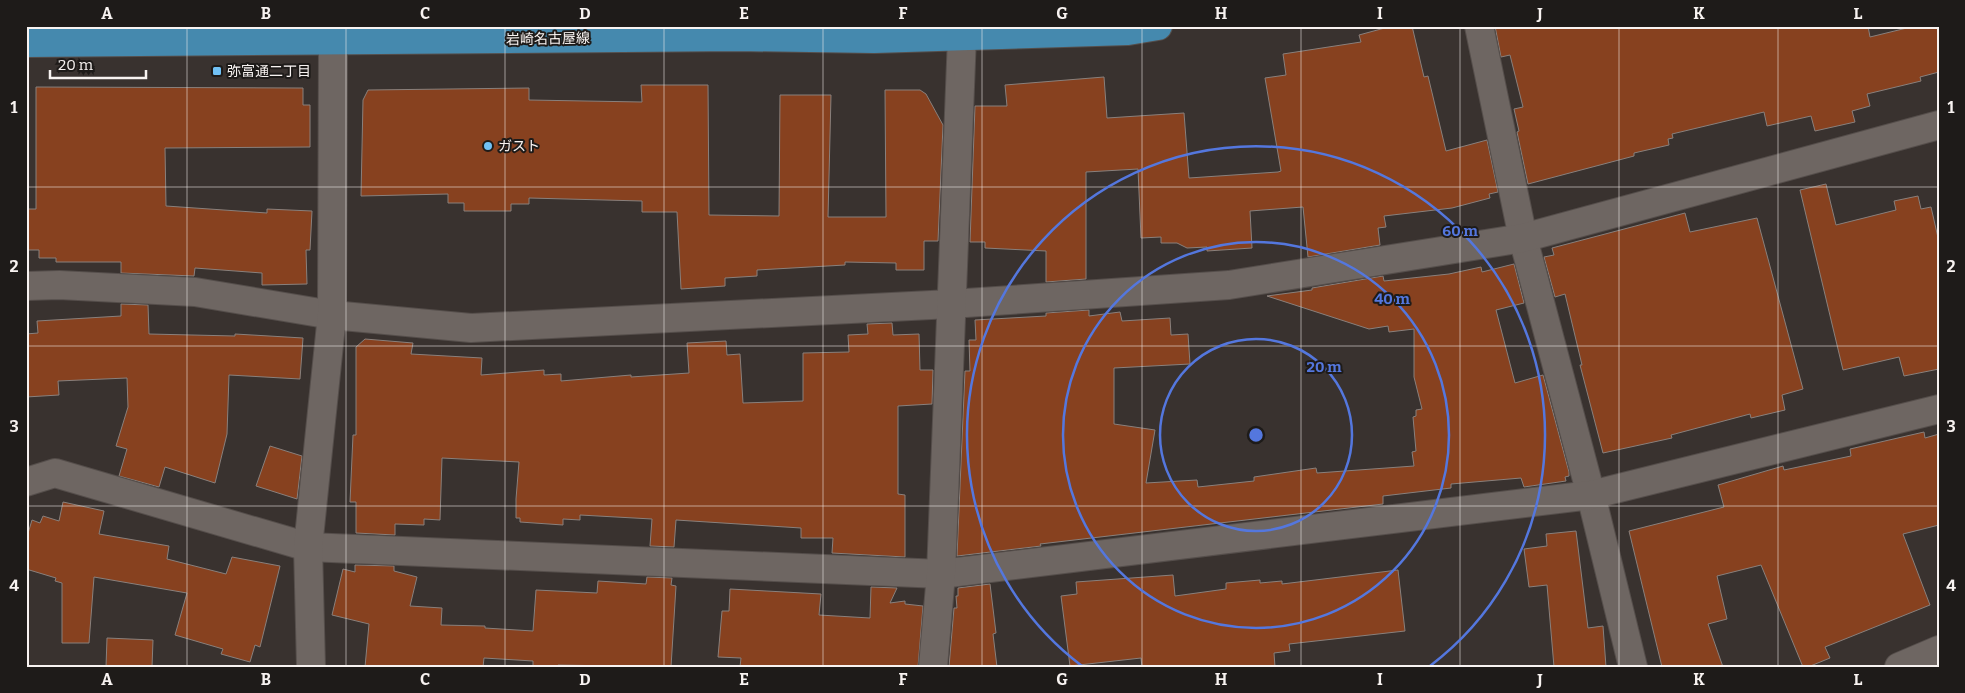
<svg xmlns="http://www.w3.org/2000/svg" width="1965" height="693" font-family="Bitter,'Noto Sans JP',serif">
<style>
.building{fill:#87411f;stroke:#89807c}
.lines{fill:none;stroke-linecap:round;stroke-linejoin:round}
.minor-casing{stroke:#554e4b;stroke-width:30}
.major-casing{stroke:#554e4b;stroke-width:30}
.minor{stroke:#6e6662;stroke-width:28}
.major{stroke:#4589ae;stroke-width:28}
.grid{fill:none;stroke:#f8f3f1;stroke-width:1;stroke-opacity:0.55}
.ring{fill:none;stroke:#5477de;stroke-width:2.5}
.poi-dot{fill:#71c1f5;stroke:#1e1b19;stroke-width:2}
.labels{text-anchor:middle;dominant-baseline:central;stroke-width:4;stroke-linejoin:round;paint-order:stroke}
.street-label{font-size:14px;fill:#f8f3f1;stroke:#1e1b19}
.poi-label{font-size:14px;fill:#f8f3f1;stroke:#1e1b19;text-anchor:start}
.centre{fill:#5477de;stroke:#1e1b19;stroke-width:2.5}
.ring-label{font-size:15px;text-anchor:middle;font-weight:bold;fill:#5477de;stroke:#1e1b19;stroke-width:4;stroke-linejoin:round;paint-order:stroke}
.neatline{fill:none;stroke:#f8f3f1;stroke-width:2}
.grid-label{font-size:16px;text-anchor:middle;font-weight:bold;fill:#f8f3f1}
</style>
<rect width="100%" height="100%" fill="#39322f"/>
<g class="building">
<path d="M 1392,26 L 1412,26 L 1424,77 L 1428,76 L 1446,151 L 1487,140 L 1498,192 L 1489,194 L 1490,198 L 1452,208 L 1384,216 L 1386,227 L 1378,228 L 1380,245 L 1308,257 L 1303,207 L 1250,211 L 1252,248 L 1207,251 L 1207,247 L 1187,248 L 1177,243 L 1161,243 L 1161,237 L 1141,238 L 1138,169 L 1086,172 L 1086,279 L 1046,282 L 1046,251 L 985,248 L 985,242 L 970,242 L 975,106 L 1007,106 L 1005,85 L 1104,77 L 1107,118 L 1184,113 L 1189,178 L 1278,172 L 1281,171 L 1265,78 L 1286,75 L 1283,54 L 1361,42 L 1359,35 Z"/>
<path d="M 1495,26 L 1868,26 L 1870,37 L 1915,26 L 1939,26 L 1939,72 L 1920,77 L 1921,81 L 1867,94 L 1870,106 L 1852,111 L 1855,122 L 1815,131 L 1811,116 L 1767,126 L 1764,112 L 1672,134 L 1673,138 L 1668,139 L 1669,145 L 1634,153 L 1634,156 L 1528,184 L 1517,132 L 1519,131 L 1514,109 L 1523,107 L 1510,55 L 1501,57 Z"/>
<path d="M 641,85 L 708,85 L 709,215 L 779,216 L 780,95 L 831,95 L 828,217 L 886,217 L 885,90 L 920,90 L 926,94 L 943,125 L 938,241 L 924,241 L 924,270 L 896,270 L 896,263 L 845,262 L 845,265 L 757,270 L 757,276 L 725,278 L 725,286 L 681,289 L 677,212 L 642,212 L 642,201 L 529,198 L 529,204 L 511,204 L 511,211 L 464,211 L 464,203 L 448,203 L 448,194 L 361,196 L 363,100 L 368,90 L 529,88 L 529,100 L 642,102 Z"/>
<path d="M 36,87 L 303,88 L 303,105 L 310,105 L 310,147 L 165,148 L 166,206 L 267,213 L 267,209 L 312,211 L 310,250 L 306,250 L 307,284 L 262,285 L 262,273 L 195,268 L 194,276 L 121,273 L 121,262 L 56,262 L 56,258 L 39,258 L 39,250 L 26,250 L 26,209 L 36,209 Z"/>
<path d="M 1826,184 L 1836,225 L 1896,210 L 1894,201 L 1918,196 L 1921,209 L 1931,207 L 1939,242 L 1939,369 L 1904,376 L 1899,357 L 1843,370 L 1800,190 Z"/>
<path d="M 1685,213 L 1690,232 L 1757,218 L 1803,389 L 1782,395 L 1785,410 L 1751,418 L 1750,414 L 1671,435 L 1672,438 L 1603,453 L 1580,365 L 1582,365 L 1565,294 L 1555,297 L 1544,257 L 1554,255 L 1552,248 Z"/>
<path d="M 1514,264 L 1524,303 L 1496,310 L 1515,383 L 1543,375 L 1569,472 L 1569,476 L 1565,477 L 1566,481 L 1524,487 L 1521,478 L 1451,484 L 1451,488 L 1383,496 L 1383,504 L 1040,544 L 1041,546 L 957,556 L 965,371 L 970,371 L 969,340 L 976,340 L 975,320 L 1046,316 L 1046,313 L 1089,310 L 1089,316 L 1120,312 L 1122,321 L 1170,318 L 1171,335 L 1188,334 L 1190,364 L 1114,368 L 1114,424 L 1155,430 L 1146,483 L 1197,480 L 1198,487 L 1254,481 L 1254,477 L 1316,468 L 1317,473 L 1414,466 L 1412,452 L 1416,451 L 1413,417 L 1416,416 L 1416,410 L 1422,409 L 1414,377 L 1414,329 L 1389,332 L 1388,326 L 1369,329 L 1267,296 L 1312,290 L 1312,288 L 1383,276 L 1384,281 L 1449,274 L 1481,267 L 1482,272 Z"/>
<path d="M 121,304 L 148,305 L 149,334 L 235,336 L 235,334 L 303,338 L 300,379 L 229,375 L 227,434 L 215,483 L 165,467 L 159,487 L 119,476 L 127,449 L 116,446 L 128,407 L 127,378 L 58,381 L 59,395 L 26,397 L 26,334 L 38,333 L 37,321 L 121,316 Z"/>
<path d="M 892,323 L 893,335 L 919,334 L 920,370 L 933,370 L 932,404 L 898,406 L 898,494 L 905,495 L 905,557 L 832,553 L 833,538 L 801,538 L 801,528 L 676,520 L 674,547 L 650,546 L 652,519 L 580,515 L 580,520 L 563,519 L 563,525 L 520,522 L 520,518 L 516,518 L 516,499 L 519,462 L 442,458 L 440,520 L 424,519 L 424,525 L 395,524 L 395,535 L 356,533 L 356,502 L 350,502 L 353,435 L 356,435 L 356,347 L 365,339 L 413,343 L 411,354 L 482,358 L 481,375 L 544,370 L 544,375 L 561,374 L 561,381 L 631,375 L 631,377 L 689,373 L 687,343 L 726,341 L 727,355 L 740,354 L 743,403 L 803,401 L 803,353 L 849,352 L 848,335 L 868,334 L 867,324 Z"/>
<path d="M 1924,432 L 1925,438 L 1939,434 L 1939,525 L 1903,534 L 1930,605 L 1825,647 L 1830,658 L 1808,667 L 1803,667 L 1761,565 L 1717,576 L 1727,619 L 1708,624 L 1723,667 L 1662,667 L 1629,531 L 1724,507 L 1718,485 L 1783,466 L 1784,470 L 1851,456 L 1850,449 Z"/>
<path d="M 270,446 L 302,456 L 297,499 L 256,486 Z"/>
<path d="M 63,502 L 104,511 L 99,534 L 169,546 L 167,559 L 226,574 L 232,557 L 280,566 L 260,647 L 255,645 L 250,662 L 221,654 L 223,649 L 175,635 L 187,593 L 94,577 L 89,643 L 62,643 L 62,583 L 55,581 L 56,578 L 26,569 L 26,540 L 32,520 L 40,523 L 43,516 L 59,521 Z"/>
<path d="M 1576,531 L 1588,628 L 1603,626 L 1606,667 L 1554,667 L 1547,585 L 1529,587 L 1524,549 L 1547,546 L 1546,534 Z"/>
<path d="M 355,565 L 394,566 L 394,571 L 417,577 L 410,606 L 442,608 L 441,625 L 485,626 L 485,628 L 533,631 L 536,590 L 597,593 L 598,581 L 646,584 L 647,577 L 672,578 L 671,585 L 676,586 L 671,667 L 558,665 L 558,667 L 533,667 L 533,661 L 484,658 L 483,667 L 365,667 L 369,624 L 332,615 L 343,569 L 355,572 Z"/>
<path d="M 1398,570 L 1405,631 L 1289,644 L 1290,651 L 1274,653 L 1275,667 L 1142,667 L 1141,658 L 1070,666 L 1061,596 L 1077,594 L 1076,582 L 1173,575 L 1175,596 L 1226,589 L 1226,583 L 1260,580 L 1260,583 L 1282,581 L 1282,584 Z"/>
<path d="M 990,584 L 996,633 L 993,634 L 997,667 L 949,667 L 954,608 L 957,608 L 956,596 L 958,596 L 958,588 Z"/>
<path d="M 871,587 L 897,588 L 890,603 L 905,601 L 905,604 L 923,606 L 918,667 L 740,667 L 741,658 L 718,657 L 722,611 L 729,611 L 730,589 L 821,594 L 819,615 L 870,618 Z"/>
<path d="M 107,638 L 153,640 L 152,667 L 106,667 Z"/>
</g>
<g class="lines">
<defs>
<g id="minor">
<path d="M 1479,26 L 1523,238 L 1591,495 L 1633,667"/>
<path d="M 26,286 L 59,285 L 195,292 L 332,315 L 471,328 L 951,304 L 1229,285 L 1523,238 L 1939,125"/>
<path d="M 26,482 L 55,473 L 308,547 L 941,574 L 1591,495 L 1939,409"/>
<path d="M 311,667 L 308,547 L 332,315 L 333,41"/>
<path d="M 933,667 L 941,574 L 962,36 L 980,26"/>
<path d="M 1899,667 L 1939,650"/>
</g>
<path id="major" d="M 26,43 L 738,37 L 874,39 L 1128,31 L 1158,26"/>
</defs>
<use href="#minor" class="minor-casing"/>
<use href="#major" class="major-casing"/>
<use href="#minor" class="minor"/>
<use href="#major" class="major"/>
</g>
<path class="grid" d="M 187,26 L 187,667M 346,26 L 346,667M 505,26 L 505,667M 664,26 L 664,667M 823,26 L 823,667M 982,26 L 982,667M 1142,26 L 1142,667M 1301,26 L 1301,667M 1460,26 L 1460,667M 1619,26 L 1619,667M 1778,26 L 1778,667M 26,187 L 1939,187M 26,346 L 1939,346M 26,506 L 1939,506"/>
<g class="ring">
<circle cx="1256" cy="435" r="96"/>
<circle cx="1256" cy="435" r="193"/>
<path d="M1082 666A289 289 0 1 1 1430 666"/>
</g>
<g class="poi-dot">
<rect x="212" y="66" width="10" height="10" rx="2.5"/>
<circle cx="488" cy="146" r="5"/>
</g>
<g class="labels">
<g class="street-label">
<text transform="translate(548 39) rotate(-1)">岩崎名古屋線</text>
</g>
<g class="poi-label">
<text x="227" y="71">弥富通二丁目</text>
<text x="498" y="146">ガスト</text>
</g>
</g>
<circle cx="1256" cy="435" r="8" class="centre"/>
<g class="ring-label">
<text x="1460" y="236">60 m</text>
<text x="1392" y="304">40 m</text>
<text x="1324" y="372">20 m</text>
</g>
<rect width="1965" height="693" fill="none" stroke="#1e1b19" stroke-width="55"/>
<path d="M50 70v8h96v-8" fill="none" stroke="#f8f3f1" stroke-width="2.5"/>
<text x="58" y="70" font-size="15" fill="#f8f3f1" stroke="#1e1b19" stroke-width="4" paint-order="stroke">20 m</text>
<rect x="28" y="28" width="1910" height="638" class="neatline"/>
<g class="grid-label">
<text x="107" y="19">A</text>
<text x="266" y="19">B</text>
<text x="425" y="19">C</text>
<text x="585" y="19">D</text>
<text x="744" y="19">E</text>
<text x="903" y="19">F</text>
<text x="1062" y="19">G</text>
<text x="1221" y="19">H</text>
<text x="1380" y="19">I</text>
<text x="1540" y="19">J</text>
<text x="1699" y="19">K</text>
<text x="1858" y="19">L</text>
<text x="14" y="113">1</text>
<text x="1951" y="113">1</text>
<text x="14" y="272">2</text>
<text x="1951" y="272">2</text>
<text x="14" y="432">3</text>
<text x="1951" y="432">3</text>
<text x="14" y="591">4</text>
<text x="1951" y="591">4</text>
<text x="107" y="685">A</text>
<text x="266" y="685">B</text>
<text x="425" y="685">C</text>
<text x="585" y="685">D</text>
<text x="744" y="685">E</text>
<text x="903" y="685">F</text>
<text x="1062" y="685">G</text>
<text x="1221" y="685">H</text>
<text x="1380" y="685">I</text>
<text x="1540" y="685">J</text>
<text x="1699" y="685">K</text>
<text x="1858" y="685">L</text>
</g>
</svg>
